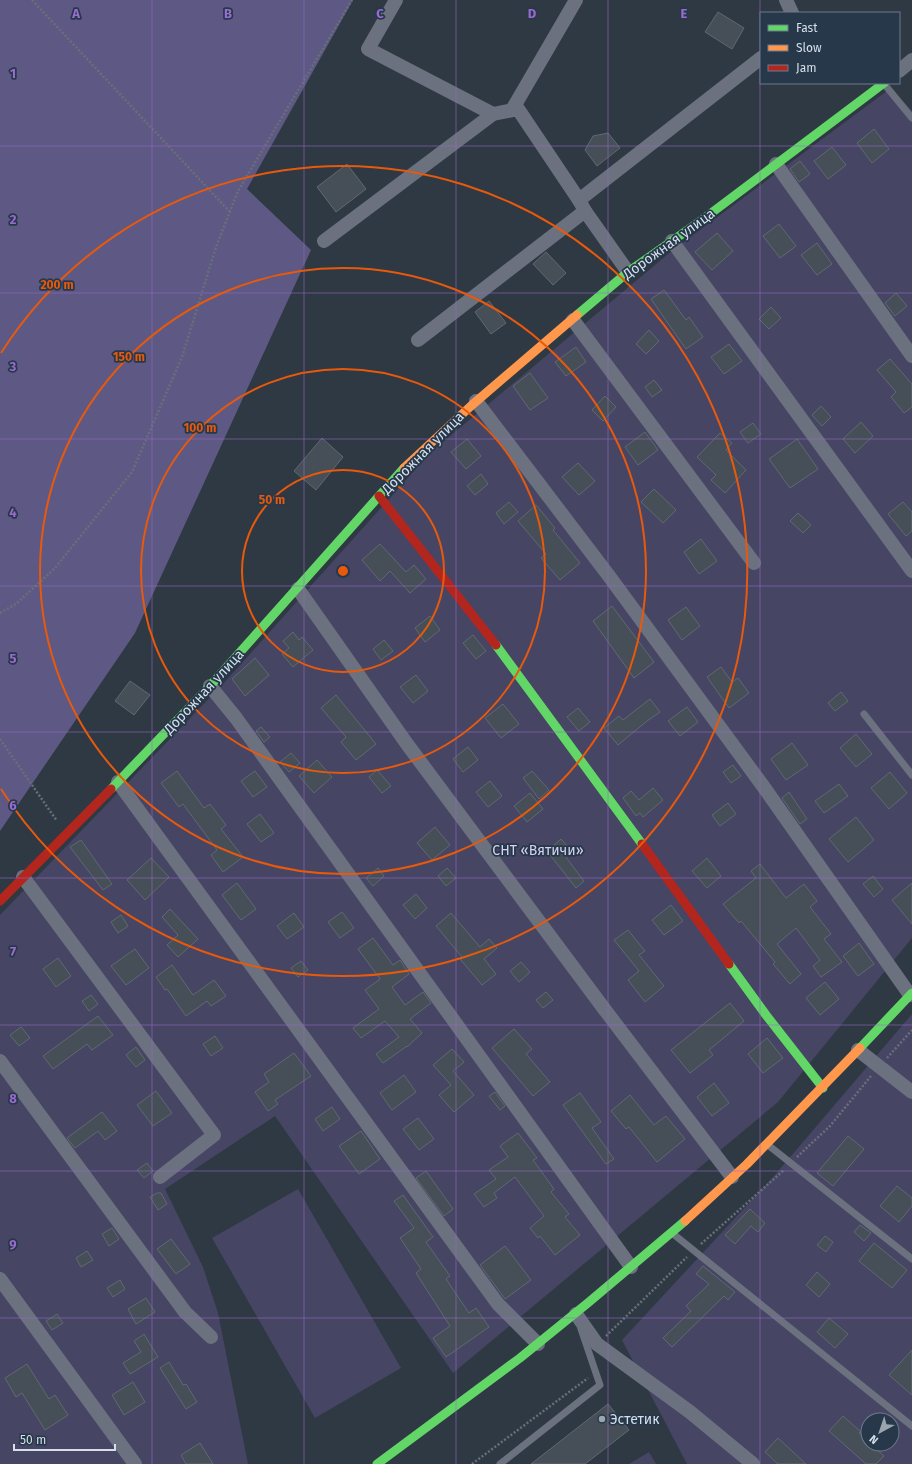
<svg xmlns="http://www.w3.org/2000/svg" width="912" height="1464" font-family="'Fira Sans',sans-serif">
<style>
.green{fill:#474564;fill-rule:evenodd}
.forest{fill:#5d5984}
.building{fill:#464f57;stroke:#606971}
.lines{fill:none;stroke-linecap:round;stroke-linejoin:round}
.path{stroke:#686f79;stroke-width:2.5;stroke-dasharray:2 2;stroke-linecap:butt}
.lane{stroke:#6b717e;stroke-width:7}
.street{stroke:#6b717e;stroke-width:14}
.fast{stroke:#63d668;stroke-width:9}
.slow{stroke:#ff974d;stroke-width:9}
.jam{stroke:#b3261e;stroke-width:9}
.grid{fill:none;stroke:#9a6bce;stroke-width:1;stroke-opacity:0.55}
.ring{fill:none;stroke:#e8590c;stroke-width:2}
.poi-dot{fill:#9aa5b0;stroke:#27384b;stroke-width:1.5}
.labels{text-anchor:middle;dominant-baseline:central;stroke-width:3.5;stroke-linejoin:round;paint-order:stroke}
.street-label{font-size:14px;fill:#d4dfeb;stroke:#27384b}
.park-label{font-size:14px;fill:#d6d3f2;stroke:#27384b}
.poi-label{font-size:14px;fill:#d4dfeb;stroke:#27384b;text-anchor:start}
.grid-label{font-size:13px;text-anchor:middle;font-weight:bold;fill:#9a6bce;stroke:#27384b;stroke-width:3.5;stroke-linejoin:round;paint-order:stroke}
.centre{fill:#e8590c;stroke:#27384b;stroke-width:2}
.ring-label{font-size:12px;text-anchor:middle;font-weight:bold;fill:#e8590c;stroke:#27384b;stroke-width:3.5;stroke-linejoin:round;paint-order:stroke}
</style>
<rect width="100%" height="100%" fill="#2f3943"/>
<g class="green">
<path d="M 891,88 L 912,111 L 912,938 L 778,1102 L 453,1373 L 275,1116 L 165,1189 L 203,1267 L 218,1313 L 248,1464 L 0,1464 L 0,915 L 223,684 L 431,452 L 673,250 Z"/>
<path d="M 912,1014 L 912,1464 L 687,1464 L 622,1340 L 774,1176 ZM 868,1420 L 892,1420 L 892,1444 L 868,1444 Z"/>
<path d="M 298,1189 L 401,1368 L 315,1418 L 212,1238 Z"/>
<path d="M 649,1452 L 656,1464 L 629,1464 Z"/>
</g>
<path class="forest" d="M 0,0 L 353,0 L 247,189 L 311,250 L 135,633 L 0,831 Z"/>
<g class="building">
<path d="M 718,12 L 744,28 L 732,49 L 705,32 Z"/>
<path d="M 874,129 L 889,149 L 872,163 L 857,143 Z"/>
<path d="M 608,133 L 620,148 L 597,166 L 585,150 L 593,136 Z"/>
<path d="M 832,147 L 846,165 L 828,179 L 814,161 Z"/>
<path d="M 800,161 L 810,174 L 799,182 L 790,169 Z"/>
<path d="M 347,164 L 366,189 L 336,212 L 317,187 Z"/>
<path d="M 779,224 L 796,246 L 780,258 L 763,236 Z"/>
<path d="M 717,233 L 733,251 L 712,270 L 695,252 Z"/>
<path d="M 817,243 L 832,264 L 817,275 L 801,255 Z"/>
<path d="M 546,252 L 566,273 L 553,285 L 533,264 Z"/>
<path d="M 664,290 L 686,320 L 689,317 L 703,337 L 686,349 L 651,299 Z"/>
<path d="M 896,293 L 907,306 L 895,316 L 885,303 Z"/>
<path d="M 489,301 L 506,323 L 491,334 L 475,312 Z"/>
<path d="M 771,307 L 781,318 L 769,329 L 759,319 Z"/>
<path d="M 649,330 L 659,341 L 646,354 L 636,344 Z"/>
<path d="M 729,344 L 742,361 L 724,374 L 711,357 Z"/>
<path d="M 576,347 L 586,362 L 566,376 L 555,362 Z"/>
<path d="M 890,359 L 912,384 L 912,407 L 904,413 L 891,397 L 896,392 L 877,370 Z"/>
<path d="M 530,373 L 548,398 L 530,410 L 513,386 Z"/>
<path d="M 654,380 L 662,390 L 652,397 L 645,387 Z"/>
<path d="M 605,396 L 616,407 L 603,421 L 592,410 Z"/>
<path d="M 821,406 L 831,417 L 822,426 L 812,415 Z"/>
<path d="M 861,422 L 873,436 L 855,453 L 843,439 Z"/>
<path d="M 753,423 L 761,434 L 748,443 L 740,432 Z"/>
<path d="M 645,432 L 658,450 L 638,465 L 625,447 Z"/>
<path d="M 720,433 L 732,443 L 726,450 L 746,470 L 725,493 L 711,480 L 716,475 L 697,457 Z"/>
<path d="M 322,438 L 343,457 L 316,490 L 294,471 Z"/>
<path d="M 467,439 L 481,456 L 466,469 L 451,452 Z"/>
<path d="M 797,439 L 818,469 L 790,488 L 769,459 Z"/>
<path d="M 578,463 L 595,481 L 579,495 L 562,477 Z"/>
<path d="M 481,474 L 488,484 L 475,495 L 467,486 Z"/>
<path d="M 654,489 L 676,510 L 663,523 L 641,502 Z"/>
<path d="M 509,502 L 518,512 L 504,524 L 496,513 Z"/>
<path d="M 903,502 L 912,512 L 912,531 L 906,536 L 888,514 Z"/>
<path d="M 536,505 L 555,528 L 553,530 L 580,563 L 560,580 L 541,558 L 546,554 L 518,521 Z"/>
<path d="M 798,513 L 811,525 L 803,533 L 790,521 Z"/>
<path d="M 701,539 L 717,561 L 699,574 L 684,552 Z"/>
<path d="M 380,544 L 406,572 L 414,565 L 426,579 L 410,593 L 390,571 L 380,581 L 362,560 Z"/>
<path d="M 612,606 L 654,662 L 634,678 L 593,621 Z"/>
<path d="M 686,607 L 700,626 L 682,640 L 668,620 Z"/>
<path d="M 430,616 L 440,630 L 425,642 L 415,628 Z"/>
<path d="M 293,632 L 299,640 L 302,637 L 313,650 L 293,667 L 282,654 L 289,648 L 283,641 Z"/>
<path d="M 473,635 L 486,651 L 476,659 L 463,643 Z"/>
<path d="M 384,640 L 393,651 L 381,660 L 373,649 Z"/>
<path d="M 255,658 L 269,675 L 245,696 L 232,679 Z"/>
<path d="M 721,667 L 732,682 L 738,678 L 749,693 L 729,708 L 707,677 Z"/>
<path d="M 416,675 L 428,691 L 413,703 L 400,687 Z"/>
<path d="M 130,681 L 150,695 L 134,715 L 115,701 Z"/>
<path d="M 841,692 L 848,701 L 835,711 L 828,703 Z"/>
<path d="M 336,695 L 376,744 L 356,760 L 341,742 L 346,737 L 321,708 Z"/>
<path d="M 650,699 L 660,712 L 647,721 L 618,745 L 604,728 L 619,716 L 623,720 Z"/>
<path d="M 503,704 L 519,724 L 501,738 L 485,718 Z"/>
<path d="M 687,707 L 698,722 L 680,736 L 668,721 Z"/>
<path d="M 578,708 L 590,722 L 579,731 L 567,717 Z"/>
<path d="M 261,727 L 270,737 L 264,742 L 256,731 Z"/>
<path d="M 856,734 L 872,754 L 856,767 L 840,748 Z"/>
<path d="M 792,743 L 808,765 L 786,780 L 771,759 Z"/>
<path d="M 468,747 L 478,760 L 463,772 L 453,759 Z"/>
<path d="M 291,753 L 300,763 L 289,772 L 280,762 Z"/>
<path d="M 317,760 L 332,777 L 314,793 L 299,776 Z"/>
<path d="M 733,765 L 741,776 L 731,783 L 723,772 Z"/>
<path d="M 377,770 L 391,786 L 382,793 L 369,777 Z"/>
<path d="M 177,771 L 204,808 L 210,804 L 226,825 L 221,829 L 243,857 L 223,872 L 211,855 L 217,850 L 183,804 L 179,807 L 161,783 Z"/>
<path d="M 255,771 L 267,787 L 253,797 L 241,781 Z"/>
<path d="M 532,771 L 549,790 L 539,799 L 523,778 Z"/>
<path d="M 890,772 L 907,793 L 889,809 L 871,788 Z"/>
<path d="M 490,781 L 502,796 L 488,807 L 476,792 Z"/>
<path d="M 839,784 L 848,796 L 824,813 L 815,801 Z"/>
<path d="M 653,788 L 663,800 L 643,817 L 640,813 L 636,816 L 623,798 L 631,791 L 639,800 Z"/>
<path d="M 789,792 L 807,819 L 800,824 L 782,798 Z"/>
<path d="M 530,793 L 543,809 L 527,822 L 514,806 Z"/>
<path d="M 728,803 L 736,814 L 720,826 L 712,815 Z"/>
<path d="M 260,814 L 274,833 L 261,842 L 247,824 Z"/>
<path d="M 856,817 L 874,840 L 848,862 L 829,839 Z"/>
<path d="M 435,827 L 450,845 L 432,860 L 417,843 Z"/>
<path d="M 561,839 L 568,847 L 562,852 L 584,881 L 576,888 L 547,851 Z"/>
<path d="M 81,840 L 112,884 L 103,890 L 70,847 Z"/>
<path d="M 151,858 L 169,877 L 145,900 L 127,880 Z"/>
<path d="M 707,858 L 721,876 L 707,888 L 692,871 Z"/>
<path d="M 760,864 L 786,898 L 804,884 L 817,901 L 810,907 L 831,934 L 824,939 L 842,962 L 821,977 L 813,966 L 820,960 L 796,928 L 777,944 L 801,974 L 790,984 L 773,964 L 775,962 L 741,921 L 739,923 L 723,904 L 756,878 L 751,871 Z"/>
<path d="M 378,868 L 384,876 L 373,886 L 366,878 Z"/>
<path d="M 447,868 L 456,878 L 446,886 L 438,876 Z"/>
<path d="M 873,876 L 883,889 L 874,897 L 863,884 Z"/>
<path d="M 237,883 L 256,909 L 241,920 L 222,895 Z"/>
<path d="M 912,883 L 912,924 L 892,900 Z"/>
<path d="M 416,894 L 427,908 L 415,919 L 403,905 Z"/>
<path d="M 671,905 L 683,921 L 664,935 L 652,920 Z"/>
<path d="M 170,909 L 198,939 L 178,957 L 167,945 L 178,935 L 162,917 Z"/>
<path d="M 342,912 L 354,928 L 340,938 L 328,922 Z"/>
<path d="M 294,913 L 304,927 L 287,939 L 277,926 Z"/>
<path d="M 451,913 L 480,947 L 489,939 L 497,948 L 484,959 L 496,974 L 482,985 L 460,959 L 462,957 L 436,926 Z"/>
<path d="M 121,915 L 128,926 L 118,933 L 111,922 Z"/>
<path d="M 628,930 L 645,951 L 639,955 L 664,986 L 645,1002 L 628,980 L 639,971 L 614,940 Z"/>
<path d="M 373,938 L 393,965 L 400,960 L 409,974 L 392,987 L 405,1005 L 423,992 L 431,1003 L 410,1019 L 422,1033 L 407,1047 L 407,1046 L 383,1063 L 376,1054 L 399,1037 L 385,1021 L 361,1038 L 353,1028 L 379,1009 L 365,990 L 380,979 L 358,949 Z"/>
<path d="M 859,943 L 874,964 L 858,976 L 843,956 Z"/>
<path d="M 135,949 L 149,968 L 126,985 L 111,966 Z"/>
<path d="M 58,958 L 71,976 L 56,987 L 43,969 Z"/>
<path d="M 301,961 L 308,970 L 298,977 L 291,968 Z"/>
<path d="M 521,962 L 530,972 L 519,982 L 510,971 Z"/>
<path d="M 172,965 L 193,995 L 214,980 L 226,996 L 211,1006 L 207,1001 L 186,1016 L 167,989 L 165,990 L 156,977 Z"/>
<path d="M 825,982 L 839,999 L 820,1015 L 806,998 Z"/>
<path d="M 546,992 L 553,1000 L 543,1008 L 536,1000 Z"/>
<path d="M 91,995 L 98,1004 L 89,1011 L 82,1001 Z"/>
<path d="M 730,1003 L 744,1021 L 709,1050 L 713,1055 L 690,1073 L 671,1050 Z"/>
<path d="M 98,1016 L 113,1035 L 92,1050 L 87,1044 L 53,1069 L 43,1056 Z"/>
<path d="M 21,1027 L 30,1038 L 19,1046 L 10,1035 Z"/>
<path d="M 514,1029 L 532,1049 L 526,1054 L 550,1082 L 533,1096 L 492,1048 Z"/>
<path d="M 215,1036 L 223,1048 L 211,1056 L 203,1044 Z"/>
<path d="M 767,1038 L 783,1058 L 763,1073 L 748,1054 Z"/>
<path d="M 136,1047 L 145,1060 L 136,1067 L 126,1055 Z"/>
<path d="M 452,1049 L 464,1062 L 453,1071 L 474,1095 L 454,1112 L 439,1095 L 451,1085 L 433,1065 Z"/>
<path d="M 294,1053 L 311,1076 L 275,1100 L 278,1104 L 268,1111 L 255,1092 L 269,1082 L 264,1074 Z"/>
<path d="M 404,1075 L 416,1092 L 392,1110 L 380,1093 Z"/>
<path d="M 714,1083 L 729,1103 L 712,1116 L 697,1097 Z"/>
<path d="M 156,1091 L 172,1113 L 153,1126 L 137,1105 Z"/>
<path d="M 495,1092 L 505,1106 L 500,1110 L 489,1096 Z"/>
<path d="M 580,1093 L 601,1122 L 592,1128 L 614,1159 L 606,1164 L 563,1105 Z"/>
<path d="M 630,1095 L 654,1125 L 666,1116 L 685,1139 L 657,1162 L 629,1127 L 626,1129 L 611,1111 Z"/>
<path d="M 332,1107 L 340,1119 L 323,1131 L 315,1119 Z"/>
<path d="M 102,1112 L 117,1131 L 105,1140 L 98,1131 L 75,1148 L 67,1138 Z"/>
<path d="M 418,1118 L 434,1139 L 419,1150 L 403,1129 Z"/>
<path d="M 361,1131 L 380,1159 L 359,1174 L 339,1146 Z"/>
<path d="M 518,1133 L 537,1158 L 533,1160 L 554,1189 L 551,1192 L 569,1214 L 565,1217 L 580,1235 L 555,1255 L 540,1236 L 538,1238 L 530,1228 L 544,1216 L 515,1177 L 494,1193 L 497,1198 L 484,1207 L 474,1194 L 496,1179 L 489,1170 L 508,1157 L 500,1146 Z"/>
<path d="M 848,1136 L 864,1149 L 833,1186 L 817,1173 Z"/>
<path d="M 147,1163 L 153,1171 L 144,1178 L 137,1170 Z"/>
<path d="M 426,1171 L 453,1209 L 444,1216 L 416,1178 Z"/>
<path d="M 897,1186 L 912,1198 L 912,1206 L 899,1222 L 880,1206 Z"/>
<path d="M 157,1193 L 161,1193 L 167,1204 L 158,1210 L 150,1197 Z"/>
<path d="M 403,1195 L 433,1237 L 426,1242 L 450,1276 L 446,1279 L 469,1313 L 476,1308 L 489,1327 L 446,1357 L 433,1338 L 450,1326 L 416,1273 L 421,1269 L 400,1238 L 414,1228 L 394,1201 Z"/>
<path d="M 750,1209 L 765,1223 L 758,1232 L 751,1226 L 735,1244 L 725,1235 Z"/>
<path d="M 860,1225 L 871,1233 L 864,1241 L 854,1232 Z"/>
<path d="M 112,1228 L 119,1239 L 109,1246 L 102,1234 Z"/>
<path d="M 825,1236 L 833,1242 L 826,1252 L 817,1245 Z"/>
<path d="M 171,1239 L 190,1264 L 176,1274 L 157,1249 Z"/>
<path d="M 874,1243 L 907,1270 L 892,1288 L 859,1261 Z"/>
<path d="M 505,1246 L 531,1280 L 505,1299 L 480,1265 Z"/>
<path d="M 87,1251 L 93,1260 L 81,1267 L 76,1258 Z"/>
<path d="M 703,1266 L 735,1292 L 728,1300 L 724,1296 L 672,1347 L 663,1338 L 691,1311 L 686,1306 L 709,1284 L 696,1274 Z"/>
<path d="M 817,1272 L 830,1284 L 819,1297 L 806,1285 Z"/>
<path d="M 120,1280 L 125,1289 L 113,1297 L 107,1288 Z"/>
<path d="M 146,1298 L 155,1312 L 136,1324 L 128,1309 Z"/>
<path d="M 57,1314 L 63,1323 L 52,1330 L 46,1321 Z"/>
<path d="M 829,1318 L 848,1334 L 835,1348 L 817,1332 Z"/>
<path d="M 144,1334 L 158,1357 L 130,1374 L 123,1363 L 141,1352 L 134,1341 Z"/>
<path d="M 912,1350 L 912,1395 L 889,1375 Z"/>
<path d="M 169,1362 L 183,1385 L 186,1384 L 197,1402 L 186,1409 L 160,1368 Z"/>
<path d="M 27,1364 L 49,1399 L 55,1395 L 68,1415 L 45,1430 L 22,1393 L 16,1397 L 5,1378 Z"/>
<path d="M 133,1382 L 145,1402 L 124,1415 L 112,1395 Z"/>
<path d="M 608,1404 L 629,1430 L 585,1464 L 531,1464 Z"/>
<path d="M 843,1416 L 861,1432 L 859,1433 L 868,1441 L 868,1444 L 871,1444 L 884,1456 L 876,1464 L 866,1464 L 829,1431 Z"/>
<path d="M 778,1438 L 806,1464 L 778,1464 L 765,1452 Z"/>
<path d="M 200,1443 L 213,1464 L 186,1464 L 181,1455 Z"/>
</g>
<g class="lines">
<g class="path">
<path d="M 32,0 L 230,212"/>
<path d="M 0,613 L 16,604 L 55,568 L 132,472 L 182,357 L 216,247 L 238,191 L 352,0"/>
<path d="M 0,739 L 57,821"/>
<path d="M 887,1058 L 912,1030"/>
<path d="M 797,1157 L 830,1126 L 871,1076"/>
<path d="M 701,1244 L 784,1170"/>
<path d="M 606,1336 L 687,1257"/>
<path d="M 472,1464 L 588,1378"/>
</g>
<g class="lane">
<path d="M 885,85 L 912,118"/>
<path d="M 864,714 L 912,775"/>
<path d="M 768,1145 L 912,1259"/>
<path d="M 672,1233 L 912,1426"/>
<path d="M 500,1464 L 600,1385 L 581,1329"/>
</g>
<g class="street">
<path d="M 396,0 L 368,49 L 493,114"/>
<path d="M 786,0 L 792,13"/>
<path d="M 899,71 L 912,60"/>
<path d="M 512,110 L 576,0"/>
<path d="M 776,164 L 912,356"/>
<path d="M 579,200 L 761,58"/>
<path d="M 324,241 L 493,114 L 518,109 L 579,200 L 585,211 L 628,272"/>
<path d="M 672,241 L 912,571"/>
<path d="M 573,320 L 754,563"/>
<path d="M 418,340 L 585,211"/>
<path d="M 476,401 L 609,576 L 763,786 L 910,995"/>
<path d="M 298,589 L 407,744 L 605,1010 L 732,1177"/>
<path d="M 210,686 L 236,718 L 631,1267"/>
<path d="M 118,782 L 498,1304 L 538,1344"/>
<path d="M 23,877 L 214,1135 L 160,1177"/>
<path d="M 858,1050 L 912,1092"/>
<path d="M 0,1061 L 185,1312 L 211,1337"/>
<path d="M 0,1279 L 135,1464"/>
<path d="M 576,1314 L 597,1344 L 690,1412 L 753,1464"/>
</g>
<g class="fast">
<path d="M 577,315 L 628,272 L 702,220 L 884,83"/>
<path d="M 496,645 L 642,844"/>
<path d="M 111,789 L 210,686 L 404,468"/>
<path d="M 729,964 L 766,1015 L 823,1088"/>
<path d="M 860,1048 L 912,993"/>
<path d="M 377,1464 L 520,1358 L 589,1302 L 685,1221"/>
</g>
<g class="slow">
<path d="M 404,468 L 472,405 L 577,315"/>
<path d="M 685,1221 L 747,1164 L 860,1048"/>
</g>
<g class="jam">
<path d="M 379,496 L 496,645"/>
<path d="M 642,844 L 729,964"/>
<path d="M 0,901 L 111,789"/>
</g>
</g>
<path class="grid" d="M 152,0 L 152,1464M 304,0 L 304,1464M 456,0 L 456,1464M 608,0 L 608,1464M 760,0 L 760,1464M 0,146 L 912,146M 0,293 L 912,293M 0,439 L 912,439M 0,586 L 912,586M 0,732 L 912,732M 0,878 L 912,878M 0,1025 L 912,1025M 0,1171 L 912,1171M 0,1318 L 912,1318"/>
<g class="ring">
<circle cx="343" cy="571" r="101"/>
<circle cx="343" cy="571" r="202"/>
<circle cx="343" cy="571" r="303"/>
<path d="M1 353A405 405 0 1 1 1 789"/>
</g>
<circle class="poi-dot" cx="602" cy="1419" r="4"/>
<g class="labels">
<g class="street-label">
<text transform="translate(669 244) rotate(-36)">Дорожная улица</text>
<text transform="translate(423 453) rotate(-45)">Дорожная улица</text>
<text transform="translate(204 692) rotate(-47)">Дорожная улица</text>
</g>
<g class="park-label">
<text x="538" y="850">СНТ «Вятичи»</text>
</g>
<g class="poi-label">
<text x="610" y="1419">Эстетик</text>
</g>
</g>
<g class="grid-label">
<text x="76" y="18">A</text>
<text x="228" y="18">B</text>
<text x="380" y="18">C</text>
<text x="532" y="18">D</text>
<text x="684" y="18">E</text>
<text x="13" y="78">1</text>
<text x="13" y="224">2</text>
<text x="13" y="371">3</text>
<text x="13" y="517">4</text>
<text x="13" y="663">5</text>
<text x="13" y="810">6</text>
<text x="13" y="956">7</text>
<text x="13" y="1103">8</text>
<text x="13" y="1249">9</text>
</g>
<circle cx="343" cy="571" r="6" class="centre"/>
<g class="ring-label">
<text x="57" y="289">200 m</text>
<text x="129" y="361">150 m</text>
<text x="200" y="432">100 m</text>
<text x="272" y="504">50 m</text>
</g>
<rect x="760" y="12" width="140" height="72" fill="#27384b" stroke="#6c7b8b"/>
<rect x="768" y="25" width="20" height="6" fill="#63d668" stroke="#6c7b8b"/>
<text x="796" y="32" font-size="12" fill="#d4dfeb">Fast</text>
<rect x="768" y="45" width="20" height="6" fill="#ff974d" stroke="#6c7b8b"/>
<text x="796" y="52" font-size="12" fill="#d4dfeb">Slow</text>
<rect x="768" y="65" width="20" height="6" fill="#b3261e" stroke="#6c7b8b"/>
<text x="796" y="72" font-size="12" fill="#d4dfeb">Jam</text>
<g transform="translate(880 1432) rotate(220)"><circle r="19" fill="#27384b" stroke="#6c7b8b"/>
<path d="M0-3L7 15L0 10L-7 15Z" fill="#9aa5b0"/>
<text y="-6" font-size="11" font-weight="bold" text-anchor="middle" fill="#d4dfeb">N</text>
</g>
<path d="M14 1444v6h101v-6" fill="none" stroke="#d4dfeb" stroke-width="2"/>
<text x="20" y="1444" font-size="12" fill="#d4dfeb" stroke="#27384b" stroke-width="3" paint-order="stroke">50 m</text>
</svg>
